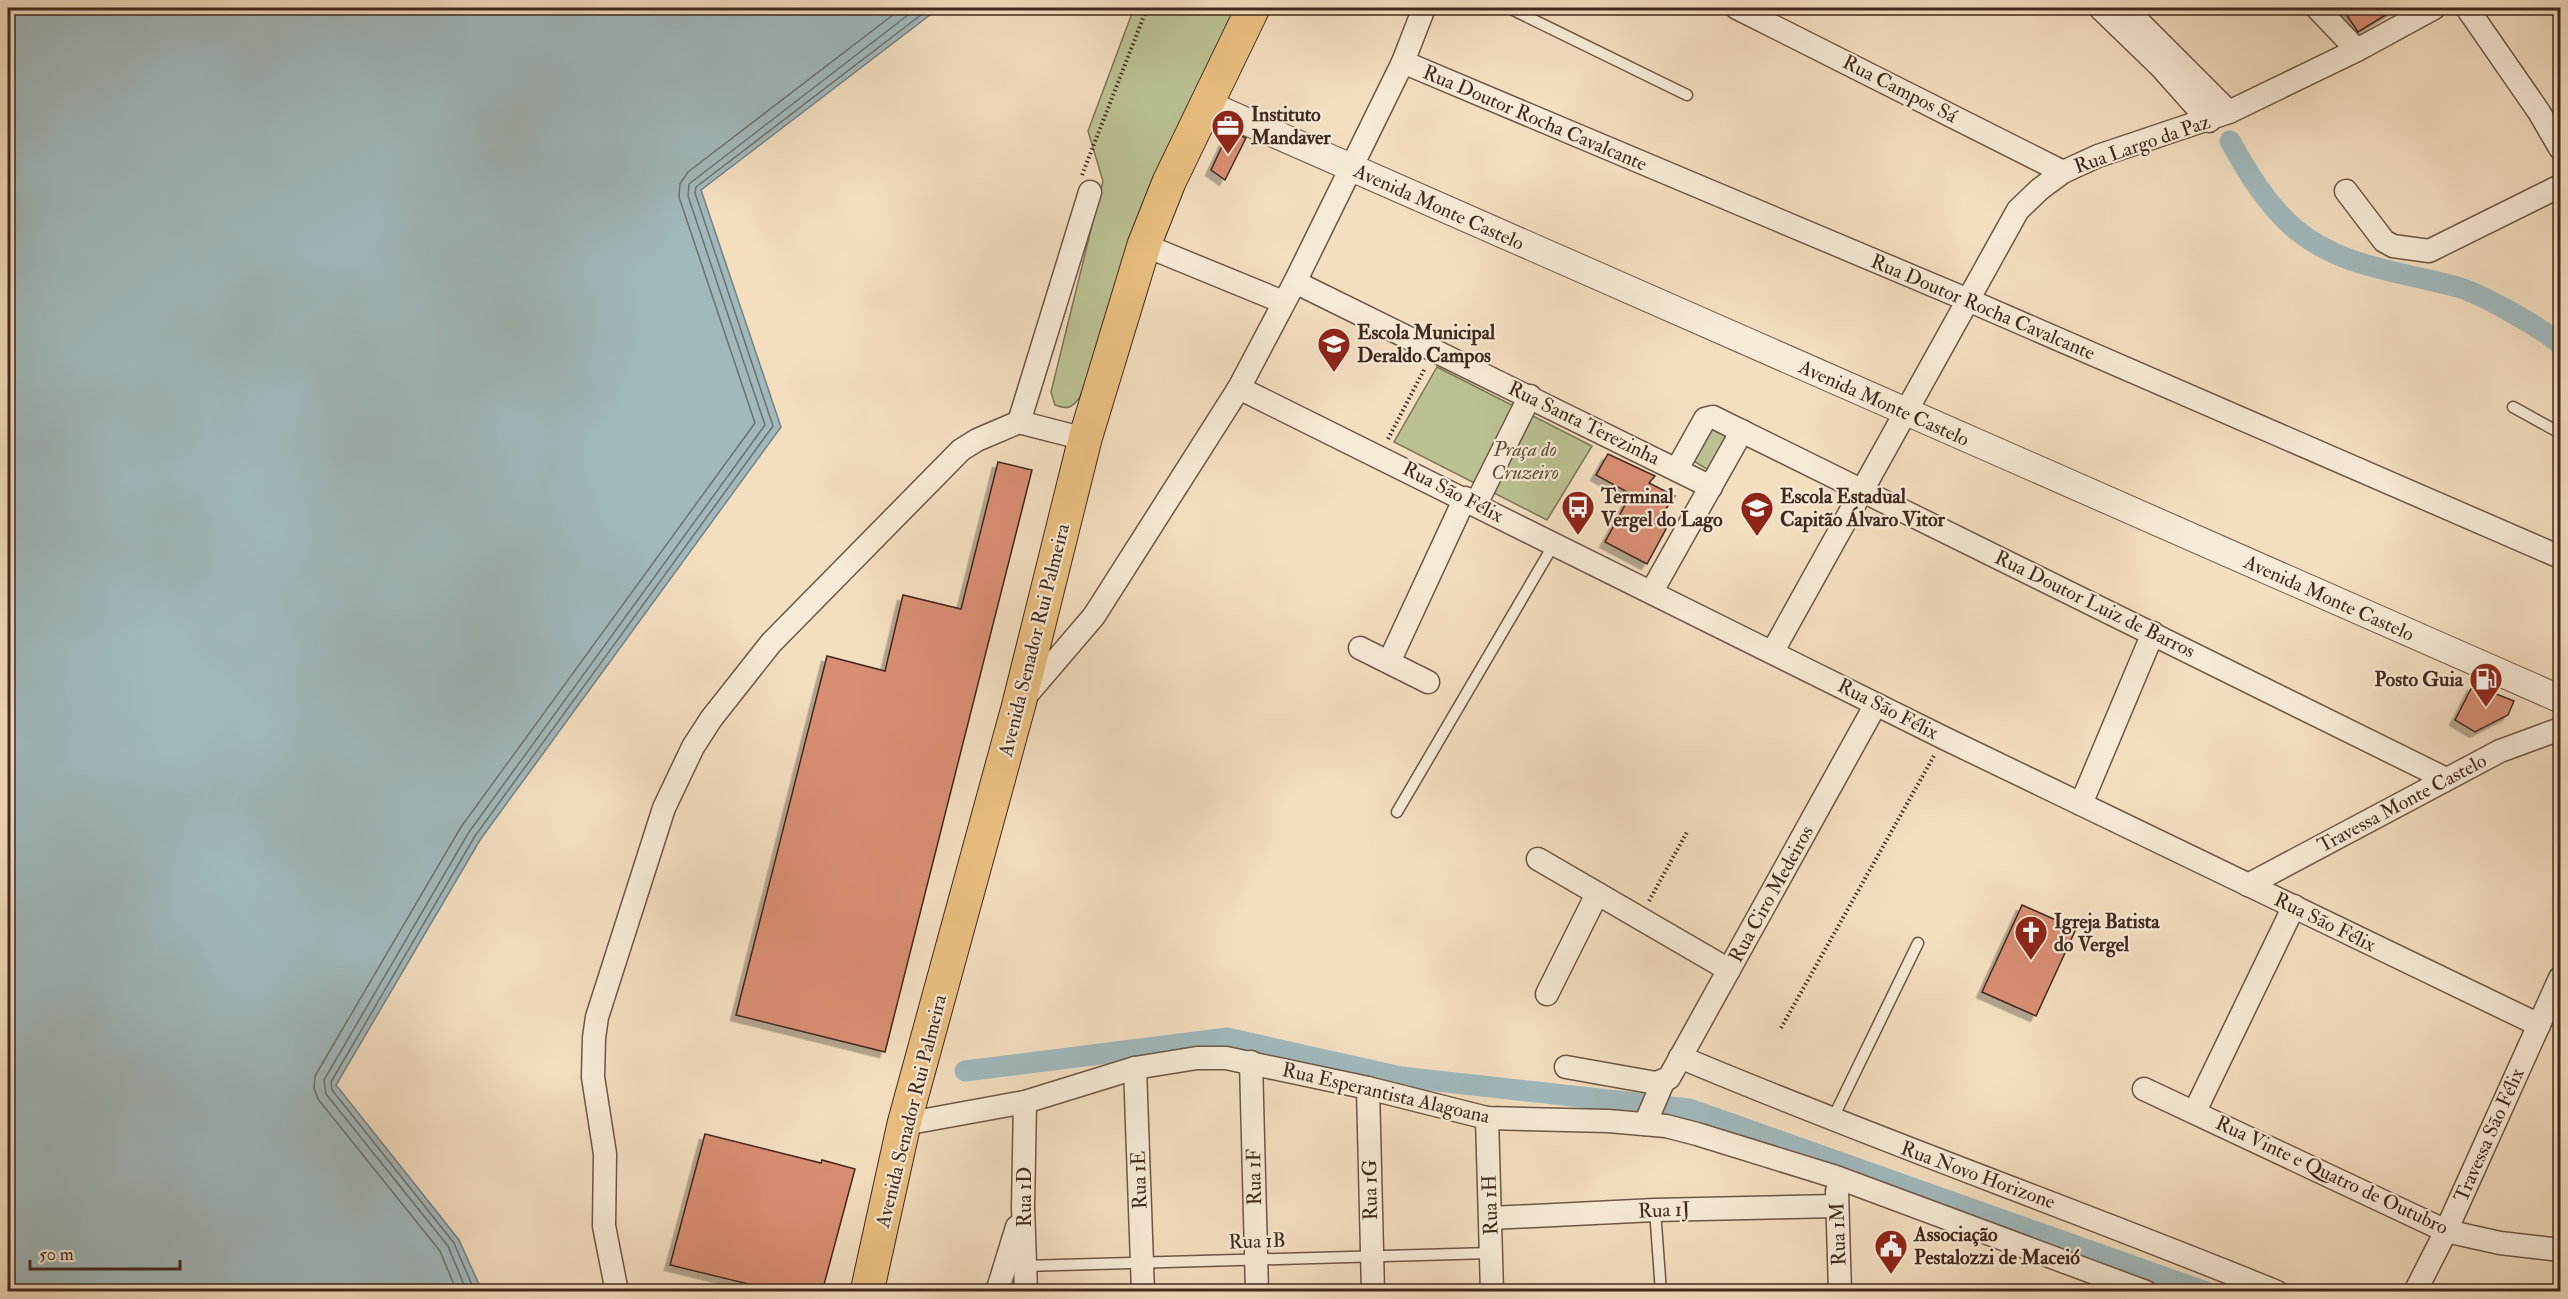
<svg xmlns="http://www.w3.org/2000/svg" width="2568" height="1299" font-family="'IM FELL Double Pica',serif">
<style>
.green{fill:#bbc192;stroke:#7e7458;stroke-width:1.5}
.water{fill:#a0b9bd;stroke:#7a7f7d;stroke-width:1.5}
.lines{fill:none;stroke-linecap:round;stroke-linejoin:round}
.shore{stroke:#70706e;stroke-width:1.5}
.canal{stroke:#a0b9bd;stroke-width:21}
.building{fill:#d98e73;stroke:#41281e;stroke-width:1.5;filter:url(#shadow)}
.service-casing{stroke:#6e5646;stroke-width:13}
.minor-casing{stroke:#6e5646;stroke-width:25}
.tertiary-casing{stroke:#6e5646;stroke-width:29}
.primary-casing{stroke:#41281e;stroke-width:35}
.path{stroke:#41281e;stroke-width:4;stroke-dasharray:1.5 3;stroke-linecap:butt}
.service{stroke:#f7ead6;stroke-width:10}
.minor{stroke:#f7ead6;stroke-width:22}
.tertiary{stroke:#f7ead6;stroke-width:27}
.primary{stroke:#eabf80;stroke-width:33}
.labels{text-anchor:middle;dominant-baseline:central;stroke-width:4.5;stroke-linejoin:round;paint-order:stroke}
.street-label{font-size:20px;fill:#41281e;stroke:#f7ead6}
.poi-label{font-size:20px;font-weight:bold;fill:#41281e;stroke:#f7ead6;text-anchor:start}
.park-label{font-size:20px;font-style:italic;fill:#604e3b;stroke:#f7ead6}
</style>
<defs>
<filter id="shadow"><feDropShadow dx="-5.5" dy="5.5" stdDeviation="0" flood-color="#0004"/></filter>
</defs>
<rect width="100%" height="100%" fill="#f3dec0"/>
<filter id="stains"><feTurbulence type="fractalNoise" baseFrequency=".00333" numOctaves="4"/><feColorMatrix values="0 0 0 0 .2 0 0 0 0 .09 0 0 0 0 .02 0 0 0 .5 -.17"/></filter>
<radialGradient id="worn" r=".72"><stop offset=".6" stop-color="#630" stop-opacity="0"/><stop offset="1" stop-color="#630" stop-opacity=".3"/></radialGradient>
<g class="green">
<path d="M 1134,8 L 1237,8 L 1158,174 L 1080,397 C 1072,408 1068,410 1055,405 L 1051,392 L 1103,181 L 1088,131 Z"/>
<path d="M 1437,367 L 1592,446 L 1547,520 L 1394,442 Z"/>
<path d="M 1709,422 L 1732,436 L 1710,471 L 1690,459 Z"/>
</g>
<path class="water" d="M 8,8 L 939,8 L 701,190 L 781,427 L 480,840 L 336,1085 L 459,1240 L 482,1291 L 8,1291 Z"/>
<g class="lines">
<g class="shore">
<path d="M 457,1292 L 440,1251 L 318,1099 L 314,1088 L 315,1076 L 461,827 L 755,423 L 679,197 L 680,184 L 688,172 L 902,8"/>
<path d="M 467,1292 L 448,1246 L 326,1094 L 324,1080 L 469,832 L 765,425 L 688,196 L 689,184 L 917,8"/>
<path d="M 475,1292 L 454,1243 L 332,1090 L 331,1082 L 475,836 L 773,426 L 695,193 L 696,187 L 930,8"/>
</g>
<g class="canal">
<path d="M 2230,141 C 2248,173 2267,205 2295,229 C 2342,268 2400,271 2457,287 C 2480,293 2542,328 2560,344"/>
<path d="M 965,1071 L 1227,1038 L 1401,1077 L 1689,1109 L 2206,1292"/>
</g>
</g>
<g class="building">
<path d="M 2342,8 L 2397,8 L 2358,32 Z"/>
<path d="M 1239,135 L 1246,138 L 1225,180 L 1211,170 L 1225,140 Z"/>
<path d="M 1608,454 L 1655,476 L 1649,483 L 1675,496 L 1655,524 L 1666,529 L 1647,564 L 1605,542 L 1631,494 L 1596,475 Z"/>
<path d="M 998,462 L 1032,470 L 885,1052 L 736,1015 L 827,656 L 885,671 L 903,595 L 961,609 Z"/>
<path d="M 2473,685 L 2514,701 L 2508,715 L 2475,732 L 2455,720 Z"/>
<path d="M 2022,905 L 2076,929 L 2036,1016 L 1982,992 Z"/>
<path d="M 705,1134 L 821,1163 L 822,1160 L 855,1169 L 822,1292 L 781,1292 L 670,1265 Z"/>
</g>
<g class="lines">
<defs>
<g id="service">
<path d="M 1509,8 L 1687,95"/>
<path d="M 2513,407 L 2560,433"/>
<path d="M 1397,812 L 1554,544"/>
<path d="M 1832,1120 L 1918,943"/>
<path d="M 1655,1210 L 1661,1292"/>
<path d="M 1024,1266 L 1491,1253"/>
</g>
<g id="minor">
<path d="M 1737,8 L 2063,172"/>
<path d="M 2100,8 L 2160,66 L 2209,121"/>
<path d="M 2125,8 L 2229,112"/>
<path d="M 2317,8 L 2357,50"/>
<path d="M 2467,8 L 2539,112 L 2560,148"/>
<path d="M 1403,62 L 1968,300 L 2560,557"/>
<path d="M 2346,191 L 2384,241 L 2393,246 L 2429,251 L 2560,186"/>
<path d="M 1144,245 L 1283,302"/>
<path d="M 1295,282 L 1711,487"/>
<path d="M 1239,388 L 1944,738 L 2539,1025"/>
<path d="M 1019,422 L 1090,192"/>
<path d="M 1677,469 L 1705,419 L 1713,417 L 2446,779"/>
<path d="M 1476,504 L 1530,396"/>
<path d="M 1652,591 L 1742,431"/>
<path d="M 1360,648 L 1428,682"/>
<path d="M 1773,651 L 2018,210 L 2040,189 L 2063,172 L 2098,156 L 2229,112 L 2357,50 L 2434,8"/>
<path d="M 1389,662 L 1465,498"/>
<path d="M 1023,699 L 1094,616 L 1239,388 L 1295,282 L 1403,62 L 1424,8"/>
<path d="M 2081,804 L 2153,633"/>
<path d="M 1538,859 L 1729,970"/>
<path d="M 2248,885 L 2500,751 L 2560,729"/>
<path d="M 1547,994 L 1597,894"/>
<path d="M 1680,1057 C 1877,1140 2079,1211 2277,1292"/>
<path d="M 1251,1062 L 1257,1292"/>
<path d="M 1566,1067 L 1656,1083 L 1669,1078 L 1876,704"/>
<path d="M 1135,1068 L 1143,1292"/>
<path d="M 1368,1088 L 1373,1292"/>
<path d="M 2144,1089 L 2446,1231 L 2500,1243 L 2560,1250"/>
<path d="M 1025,1102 L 1023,1207 L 1026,1292"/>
<path d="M 2195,1111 L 2294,906"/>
<path d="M 1487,1118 L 1492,1292"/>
<path d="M 904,1124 L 1025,1102 L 1135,1068 L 1197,1058 L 1226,1058 L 1368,1088 L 1487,1118 L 1608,1121 L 1666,1126 L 1697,1134 L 1836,1177 L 2146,1292"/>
<path d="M 1645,1124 L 1663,1082"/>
<path d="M 1837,1191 L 1840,1292"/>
<path d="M 1491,1218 L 1655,1210 L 1837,1206"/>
<path d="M 617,1292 L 604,1226 L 605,1154 L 593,1077 L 594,1038 L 597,1017 L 664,808 L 693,747 L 711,719 L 771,643 L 961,450 L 977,440 L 1019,422 L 1085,439"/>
<path d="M 997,1292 L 1017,1227"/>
<path d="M 2415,1292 L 2446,1231 L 2560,978"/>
</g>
<path id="tertiary" d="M 1209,105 L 2560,699"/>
<path id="primary" d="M 867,1292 L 904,1124 L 1019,704 L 1085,439 L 1144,245 L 1169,182 L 1253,8"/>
</defs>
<use href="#service" class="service-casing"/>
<use href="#minor" class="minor-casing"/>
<use href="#tertiary" class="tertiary-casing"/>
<use href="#primary" class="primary-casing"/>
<g class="path">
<path d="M 1082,175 L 1147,8"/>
<path d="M 1388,439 L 1425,368"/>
<path d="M 1649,901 L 1687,832"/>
<path d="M 1781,1028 L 1935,754"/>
</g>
<use href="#service" class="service"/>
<use href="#minor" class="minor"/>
<use href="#tertiary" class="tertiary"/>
<use href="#primary" class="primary"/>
</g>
<defs>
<symbol id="office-pin" viewBox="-11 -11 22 30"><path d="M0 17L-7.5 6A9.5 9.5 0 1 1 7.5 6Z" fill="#8f2418" stroke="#f7ead6"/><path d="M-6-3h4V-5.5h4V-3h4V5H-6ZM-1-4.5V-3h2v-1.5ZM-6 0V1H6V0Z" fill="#fff"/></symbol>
<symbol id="school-pin" viewBox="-11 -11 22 30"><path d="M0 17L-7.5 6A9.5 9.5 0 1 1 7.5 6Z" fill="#8f2418" stroke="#f7ead6"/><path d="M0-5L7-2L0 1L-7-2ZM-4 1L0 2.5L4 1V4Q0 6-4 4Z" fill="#fff"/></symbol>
<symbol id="bus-pin" viewBox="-11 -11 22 30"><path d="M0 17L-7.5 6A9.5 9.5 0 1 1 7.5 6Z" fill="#8f2418" stroke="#f7ead6"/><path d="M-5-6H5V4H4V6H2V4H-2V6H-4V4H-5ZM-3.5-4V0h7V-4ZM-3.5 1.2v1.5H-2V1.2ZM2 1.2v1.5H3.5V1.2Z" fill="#fff"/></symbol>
<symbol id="fuel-pin" viewBox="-11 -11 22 30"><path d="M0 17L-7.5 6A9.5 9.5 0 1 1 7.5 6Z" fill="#8f2418" stroke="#f7ead6"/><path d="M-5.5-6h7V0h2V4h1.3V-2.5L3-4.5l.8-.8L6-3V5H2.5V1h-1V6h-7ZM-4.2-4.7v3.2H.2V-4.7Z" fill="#fff"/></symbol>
<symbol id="church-pin" viewBox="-11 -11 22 30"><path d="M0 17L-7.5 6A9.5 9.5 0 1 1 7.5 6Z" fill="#8f2418" stroke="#f7ead6"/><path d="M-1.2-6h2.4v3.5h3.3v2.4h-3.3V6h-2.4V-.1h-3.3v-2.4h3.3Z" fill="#fff"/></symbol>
<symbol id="civic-pin" viewBox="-11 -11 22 30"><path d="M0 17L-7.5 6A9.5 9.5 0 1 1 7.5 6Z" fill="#8f2418" stroke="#f7ead6"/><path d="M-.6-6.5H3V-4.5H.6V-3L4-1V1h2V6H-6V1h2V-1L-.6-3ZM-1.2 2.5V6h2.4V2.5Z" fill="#fff"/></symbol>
</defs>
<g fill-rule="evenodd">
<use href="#office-pin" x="1209" y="107" width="38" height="52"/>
<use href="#school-pin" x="1315" y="325" width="38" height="52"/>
<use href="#bus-pin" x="1559" y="488" width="38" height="52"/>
<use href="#school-pin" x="1738" y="489" width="38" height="52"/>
<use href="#fuel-pin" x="2467" y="660" width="38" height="52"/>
<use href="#church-pin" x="2012" y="913" width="38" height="52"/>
<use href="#civic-pin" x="1872" y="1227" width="38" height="52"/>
</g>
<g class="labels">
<g class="street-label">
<text transform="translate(1900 89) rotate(27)">Rua Campos Sá</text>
<text transform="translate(1535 118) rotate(23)">Rua Doutor Rocha Cavalcante</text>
<text transform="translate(2142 144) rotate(-19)">Rua Largo da Paz</text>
<text transform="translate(1439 207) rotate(24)">Avenida Monte Castelo</text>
<text transform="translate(1983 307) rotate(23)">Rua Doutor Rocha Cavalcante</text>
<text transform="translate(1884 403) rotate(24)">Avenida Monte Castelo</text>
<text transform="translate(1584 423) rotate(26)">Rua Santa Terezinha</text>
<text transform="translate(1453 492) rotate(27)">Rua São Félix</text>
<text transform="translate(2329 598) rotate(24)">Avenida Monte Castelo</text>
<text transform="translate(2095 604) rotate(26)">Rua Doutor Luiz de Barros</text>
<text transform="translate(1034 640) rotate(-76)">Avenida Senador Rui Palmeira</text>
<text transform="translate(1888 709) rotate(27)">Rua São Félix</text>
<text transform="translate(2402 803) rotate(-28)">Travessa Monte Castelo</text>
<text transform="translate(1771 894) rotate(-61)">Rua Ciro Medeiros</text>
<text transform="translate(2325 922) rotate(26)">Rua São Félix</text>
<text transform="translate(1386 1093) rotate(13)">Rua Esperantista Alagoana</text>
<text transform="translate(911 1111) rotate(-76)">Avenida Senador Rui Palmeira</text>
<text transform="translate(2489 1135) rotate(-66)">Travessa São Félix</text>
<text transform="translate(1978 1175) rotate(20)">Rua Novo Horizone</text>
<text transform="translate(2332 1175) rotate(25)">Rua Vinte e Quatro de Outubro</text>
<text transform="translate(1254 1177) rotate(-91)">Rua 1F</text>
<text transform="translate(1139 1180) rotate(-92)">Rua 1E</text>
<text transform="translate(1370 1190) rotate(-91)">Rua 1G</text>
<text transform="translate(1024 1197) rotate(-90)">Rua 1D</text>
<text transform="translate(1490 1205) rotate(-92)">Rua 1H</text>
<text transform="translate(1664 1210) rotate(-2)">Rua 1J</text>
<text transform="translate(1838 1234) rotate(-92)">Rua 1M</text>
<text transform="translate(1257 1241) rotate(-2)">Rua 1B</text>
</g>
<g class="poi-label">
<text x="1251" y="114">Instituto<tspan x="1251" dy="23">Mandaver</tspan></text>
<text x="1357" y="332">Escola Municipal<tspan x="1357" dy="23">Deraldo Campos</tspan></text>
<text x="1601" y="496">Terminal<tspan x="1601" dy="23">Vergel do Lago</tspan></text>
<text x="1780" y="496">Escola Estadual<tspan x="1780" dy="23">Capitão Álvaro Vitor</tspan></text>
<text x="2463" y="679" text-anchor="end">Posto Guia</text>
<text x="2054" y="921">Igreja Batista<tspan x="2054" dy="23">do Vergel</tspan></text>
<text x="1914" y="1234">Associação<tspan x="1914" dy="23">Pestalozzi de Maceió</tspan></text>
</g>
<g class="park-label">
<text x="1525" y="449">Praça do<tspan x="1525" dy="23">Cruzeiro</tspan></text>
</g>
</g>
<rect width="2568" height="1299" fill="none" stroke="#f3dec0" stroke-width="30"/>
<rect x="9" y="9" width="2550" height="1281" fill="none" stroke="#41281e" stroke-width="3"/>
<rect x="15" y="15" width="2538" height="1269" fill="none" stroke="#41281e" stroke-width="1.5"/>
<path d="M30 1260v9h150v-9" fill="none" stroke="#41281e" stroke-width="3"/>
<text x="39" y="1260" font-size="18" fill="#41281e" stroke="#f7ead6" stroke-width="4.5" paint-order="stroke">50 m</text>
<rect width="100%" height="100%" filter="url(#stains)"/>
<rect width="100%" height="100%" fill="url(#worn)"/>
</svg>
